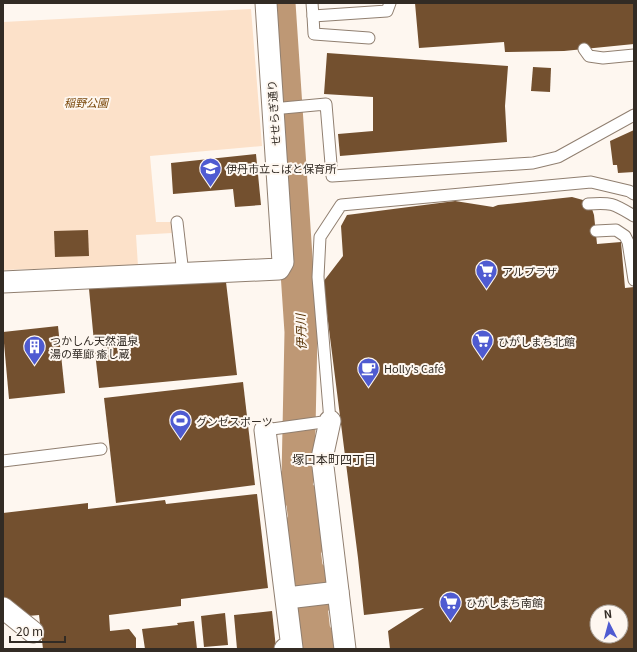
<svg xmlns="http://www.w3.org/2000/svg" width="637" height="652" font-family="Georgia,'Noto Sans JP',serif">
<style>
.green{fill:#fce1c9}
.lines{fill:none;stroke-linecap:round;stroke-linejoin:round}
.river{stroke:#be9875;stroke-width:33}
.building{fill:#73502f;fill-rule:evenodd}
.lane-casing{stroke:#907f70;stroke-width:13}
.street-casing{stroke:#907f70;stroke-width:23}
.lane{stroke:#fff;stroke-width:11}
.street{stroke:#fff;stroke-width:21}
.labels{text-anchor:middle;dominant-baseline:central;stroke-width:4;stroke-linejoin:round;paint-order:stroke}
.park-label{font-size:11px;font-style:italic;fill:#7b490c;stroke:#fef7f0}
.street-label{font-size:11px;fill:#322b24;stroke:#fef7f0}
.poi-label{font-size:11px;fill:#322b24;stroke:#fef7f0;text-anchor:start}
.water-label{font-size:12px;font-style:italic;fill:#552f01;stroke:#fef7f0}
.neighbourhood-label{font-size:12px;fill:#322b24;stroke:#fef7f0}
</style>
<rect width="100%" height="100%" fill="#fef7f0"/>
<path class="green" d="M 251,9 L 262,146 L 150,156 L 156,222 L 171,222 L 172,233 L 136,235 L 138,266 L 3,270 L 3,22 Z"/>
<g class="lines">
<path class="river" d="M 279,3 L 301,332 L 298,477 L 296,479 L 297,493 L 302,497 L 305,521 L 303,523 L 306,547 L 304,550 L 307,573 L 311,576 L 314,603 L 311,606 L 314,633 L 316,635 L 318,646 L 315,649"/>
</g>
<g class="building">
<path d="M 415,3 L 634,3 L 634,44 L 564,51 L 505,52 L 504,42 L 419,48 Z"/>
<path d="M 327,53 L 508,66 L 505,106 L 507,142 L 340,156 L 338,134 L 373,131 L 373,97 L 324,94 Z"/>
<path d="M 533,67 L 551,68 L 550,92 L 531,91 Z"/>
<path d="M 634,130 L 634,172 L 618,173 L 617,165 L 613,165 L 610,141 Z"/>
<path d="M 256,154 L 261,205 L 235,207 L 233,189 L 173,194 L 171,163 Z"/>
<path d="M 572,197 L 583,200 L 592,209 L 594,215 L 597,244 L 621,242 L 625,288 L 634,287 L 634,649 L 390,649 L 388,631 L 424,608 L 364,615 L 358,558 L 323,282 L 343,256 L 341,226 L 347,215 L 455,201 L 493,207 L 498,205 ZM 597,612 L 621,612 L 621,636 L 597,636 Z"/>
<path d="M 88,230 L 89,256 L 55,257 L 54,231 Z"/>
<path d="M 226,282 L 237,375 L 99,388 L 95,352 L 102,351 L 101,341 L 94,342 L 89,289 Z"/>
<path d="M 58,326 L 65,393 L 9,399 L 3,332 Z"/>
<path d="M 243,382 L 255,485 L 116,503 L 104,398 Z"/>
<path d="M 257,494 L 268,588 L 181,599 L 181,606 L 109,615 L 110,631 L 129,629 L 136,638 L 136,649 L 43,649 L 39,615 L 28,616 L 3,597 L 3,513 L 88,503 L 88,509 L 165,500 L 166,504 Z"/>
<path d="M 272,611 L 276,648 L 237,649 L 234,615 Z"/>
<path d="M 225,613 L 228,645 L 204,647 L 201,616 Z"/>
<path d="M 194,621 L 197,649 L 145,649 L 142,629 L 178,625 L 177,623 Z"/>
</g>
<g class="lines">
<defs>
<g id="lane">
<path d="M 312,3 L 313,16 L 387,11 L 390,3"/>
<path d="M 313,16 L 314,34 L 369,38"/>
<path d="M 584,49 L 589,56 L 603,58 L 634,55"/>
<path d="M 272,109 L 326,104 L 332,176 L 533,163 L 558,157 L 634,115"/>
<path d="M 588,204 C 612,202 614,204 634,216"/>
<path d="M 177,222 L 183,274"/>
<path d="M 596,231 L 616,230 L 625,236 L 628,242 L 634,280"/>
<path d="M 265,430 L 330,421 L 318,277 L 320,237 L 341,205 L 591,182 L 629,191 L 634,194"/>
<path d="M 3,461 L 101,449"/>
</g>
<g id="street">
<path d="M 3,282 L 279,269 L 283,262 L 266,3"/>
<path d="M 330,421 L 322,458 L 345,649"/>
<path d="M 265,430 L 292,648 L 285,649"/>
<path d="M 287,598 L 338,592"/>
<path d="M 3,608 L 33,632"/>
</g>
</defs>
<use href="#lane" class="lane-casing"/>
<use href="#street" class="street-casing"/>
<use href="#lane" class="lane"/>
<use href="#street" class="street"/>
</g>
<defs>
<symbol id="school-pin" viewBox="-11 -11 22 30"><path d="M0 17L-7.5 6A9.5 9.5 0 1 1 7.5 6Z" fill="#4f5bd1" stroke="#fef7f0"/><path d="M0-5L7-2L0 1L-7-2ZM-4 1L0 2.5L4 1V4Q0 6-4 4Z" fill="#fff"/></symbol>
<symbol id="supermarket-pin" viewBox="-11 -11 22 30"><path d="M0 17L-7.5 6A9.5 9.5 0 1 1 7.5 6Z" fill="#4f5bd1" stroke="#fef7f0"/><path d="M-6-5.5h2.5l.6 2H6L4.5 2H-2.5L-4.4-4H-6ZM-1.5 3.2a1.3 1.3 0 1 0 .1 0ZM3 3.2a1.3 1.3 0 1 0 .1 0Z" fill="#fff"/></symbol>
<symbol id="building-pin" viewBox="-11 -11 22 30"><path d="M0 17L-7.5 6A9.5 9.5 0 1 1 7.5 6Z" fill="#4f5bd1" stroke="#fef7f0"/><path d="M-4-6H4V6H1V3H-1V6H-4ZM-2.5-4.3h1.7v1.8h-1.7ZM.8-4.3h1.7v1.8H.8ZM-2.5-1h1.7V.8h-1.7ZM.8-1h1.7V.8H.8Z" fill="#fff"/></symbol>
<symbol id="cafe-pin" viewBox="-11 -11 22 30"><path d="M0 17L-7.5 6A9.5 9.5 0 1 1 7.5 6Z" fill="#4f5bd1" stroke="#fef7f0"/><path d="M-5.5-4.5H6V0H3Q3 3.5 0 3.5H-2.5Q-5.5 3.5-5.5 0ZM3-3.2v2h1.7v-2ZM-6 4.5H4V6H-6Z" fill="#fff"/></symbol>
<symbol id="stadium-pin" viewBox="-11 -11 22 30"><path d="M0 17L-7.5 6A9.5 9.5 0 1 1 7.5 6Z" fill="#4f5bd1" stroke="#fef7f0"/><path d="M0-5a6.5 5 0 1 0 0 10a6.5 5 0 1 0 0-10ZM-3.5-1.8h7v3.6h-7Z" fill="#fff"/></symbol>
</defs>
<g fill-rule="evenodd">
<use href="#school-pin" x="198" y="156" width="25" height="34"/>
<use href="#supermarket-pin" x="474" y="258" width="25" height="34"/>
<use href="#supermarket-pin" x="470" y="328" width="25" height="34"/>
<use href="#building-pin" x="22" y="334" width="25" height="34"/>
<use href="#cafe-pin" x="356" y="356" width="25" height="34"/>
<use href="#stadium-pin" x="168" y="408" width="25" height="34"/>
<use href="#supermarket-pin" x="438" y="590" width="25" height="34"/>
</g>
<g class="labels">
<g class="park-label">
<text x="86" y="102">稲野公園</text>
</g>
<g class="street-label">
<text transform="translate(273 113) rotate(-94)">せせらぎ通り</text>
</g>
<g class="poi-label">
<text x="226" y="168">伊丹市立こばと保育所</text>
<text x="502" y="271">アルプラザ</text>
<text x="50" y="340">つかしん天然温泉<tspan x="50" dy="13">湯の華廊 瘉し蔵</tspan></text>
<text x="498" y="341">ひがしまち北館</text>
<text x="384" y="368">Holly's Café</text>
<text x="196" y="421">グンゼスポーツ</text>
<text x="466" y="602">ひがしまち南館</text>
</g>
<g class="water-label">
<text transform="translate(300 332) rotate(-92)">伊丹川</text>
</g>
<g class="neighbourhood-label">
<text x="334" y="458">塚口本町四丁目</text>
</g>
</g>
<rect width="637" height="652" fill="none" stroke="#322b24" stroke-width="8"/>
<g transform="translate(609 624) rotate(354)"><circle r="19" fill="#fef7f0" stroke="#aca59e"/>
<path d="M0-3L7 15L0 10L-7 15Z" fill="#4f5bd1"/>
<text y="-6" font-size="11" font-weight="bold" text-anchor="middle" fill="#322b24">N</text>
</g>
<path d="M10 636v6h55v-6" fill="none" stroke="#322b24" stroke-width="2"/>
<text x="16" y="636" font-size="12" fill="#322b24" stroke="#fef7f0" stroke-width="3" paint-order="stroke">20 m</text>
</svg>
